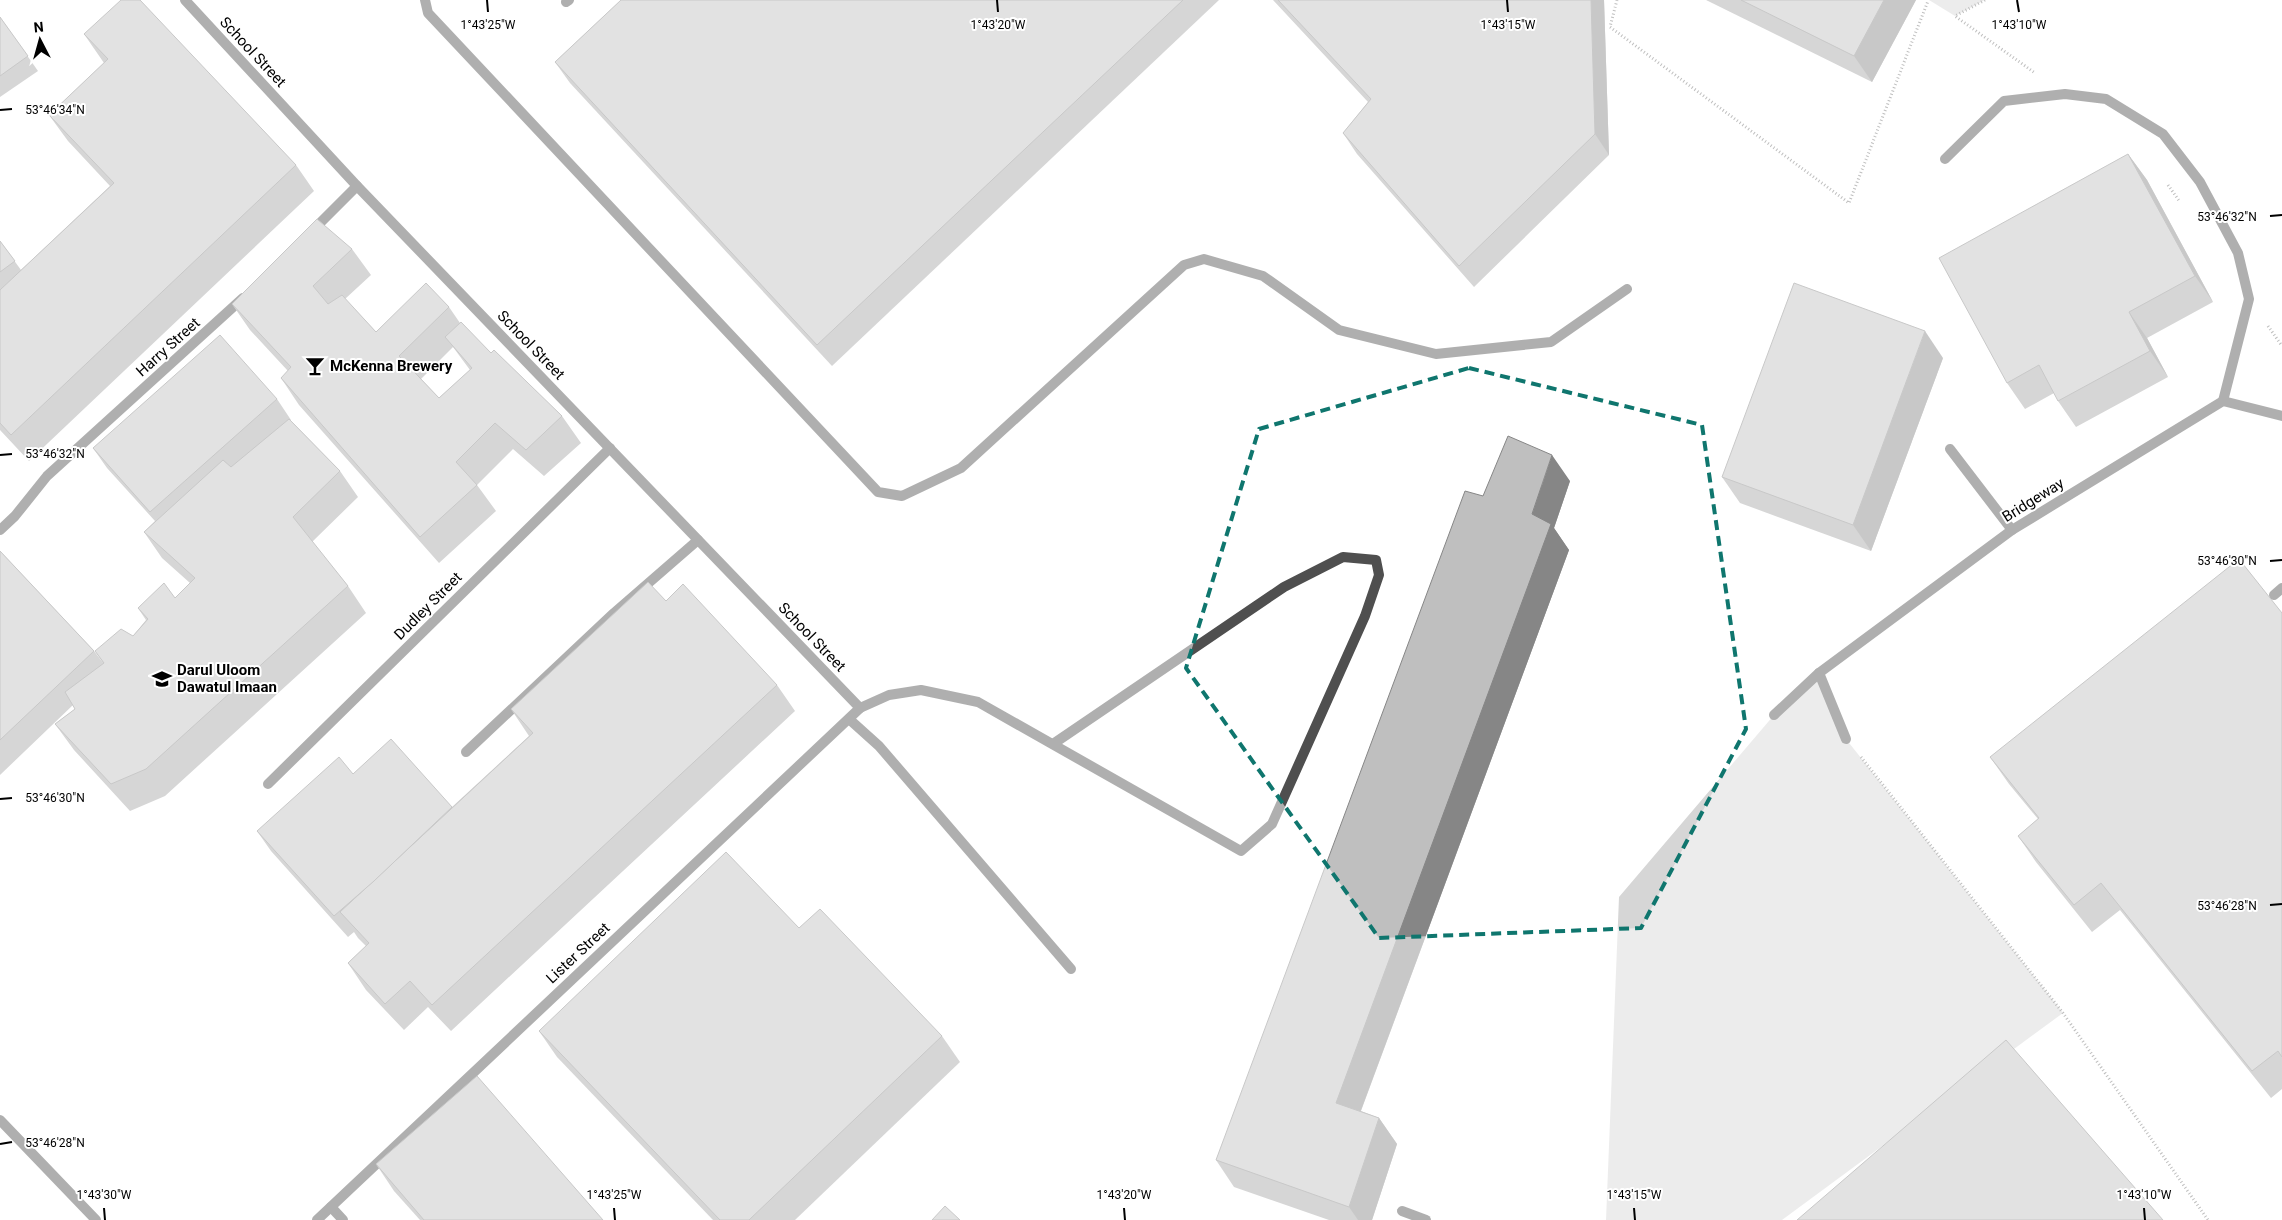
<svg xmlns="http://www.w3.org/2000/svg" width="2282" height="1220" font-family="Roboto,sans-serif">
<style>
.green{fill:#d6d6d6}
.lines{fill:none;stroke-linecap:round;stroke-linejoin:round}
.path{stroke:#717171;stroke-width:3;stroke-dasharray:1 2.5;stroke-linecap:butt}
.lane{stroke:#4f4f4f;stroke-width:10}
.street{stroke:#4f4f4f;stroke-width:10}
.wall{fill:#a4a4a4;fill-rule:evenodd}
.shaded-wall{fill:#868686}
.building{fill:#bfbfbf;stroke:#868686}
.marked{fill:none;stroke:#0f766e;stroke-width:4;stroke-dasharray:10 6;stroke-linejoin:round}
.ticks{fill:none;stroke:#000;stroke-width:2}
.labels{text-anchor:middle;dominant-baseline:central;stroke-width:4;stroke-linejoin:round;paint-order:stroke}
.street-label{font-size:15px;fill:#000;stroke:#fff}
.poi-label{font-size:15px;font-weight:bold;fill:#000;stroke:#fff;text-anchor:start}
.ticks-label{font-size:12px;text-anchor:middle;fill:#000;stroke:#fff;stroke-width:4;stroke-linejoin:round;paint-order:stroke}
</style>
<rect width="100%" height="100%" fill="#fff"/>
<g class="green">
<path d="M 1929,0 L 1985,0 L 1955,16 Z"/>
<path d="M 1819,673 L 1846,739 L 2063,1013 L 1782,1220 L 1606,1220 L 1619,897 L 1774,715 Z"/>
</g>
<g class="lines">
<g class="path">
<path d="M 1617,0 L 1610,27 L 1849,203 L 1928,1"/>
<path d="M 1985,0 L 1955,16 L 2035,73"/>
<path d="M 2168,185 L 2180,202"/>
<path d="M 2268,326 L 2282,346"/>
<path d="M 1861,757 L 2063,1013 L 2208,1220"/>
</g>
<g class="lane">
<path d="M 425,0 L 428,13 L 878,492 L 902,496 L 961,468 L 1184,265 L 1204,259 L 1263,276 L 1339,330 L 1436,354 L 1551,342 L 1627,289"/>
<path d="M 566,2 L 569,0"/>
<path d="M 1945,159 L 2004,101 L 2065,94 L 2106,99 L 2163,134 L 2200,182 L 2238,253 L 2249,299 L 2223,401"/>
<path d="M 1950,449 L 2012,530"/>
<path d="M 2274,595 L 2282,588"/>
<path d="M 860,708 L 889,695 L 921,690 L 978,702 L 1241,851 L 1272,824 L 1365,616 L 1379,575 L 1376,560 L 1343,557 L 1284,587 L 1053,744"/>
<path d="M 849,719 L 879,746 L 1071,969"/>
<path d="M 466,752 L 614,613 L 698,540"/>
<path d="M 331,1207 L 343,1220"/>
<path d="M 1402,1211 L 1426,1220"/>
</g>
<g class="street">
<path d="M 185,0 L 357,186 L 860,708 L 317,1220"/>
<path d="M 311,232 L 357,186"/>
<path d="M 0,530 L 15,516 L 47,476 L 243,298"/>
<path d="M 1819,673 L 1846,739"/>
<path d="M 1774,715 L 1819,673 L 2012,530 L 2223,401 L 2282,416"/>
<path d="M 268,784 L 610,448"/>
<path d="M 0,1120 L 96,1220"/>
</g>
</g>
<g class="wall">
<path d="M 621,0 L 1219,0 L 832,366 L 570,83 L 555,62 Z"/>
<path d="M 1273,0 L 1604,0 L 1609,155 L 1474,287 L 1357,154 L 1343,133 L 1368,102 Z"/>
<path d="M 1706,0 L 1916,0 L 1872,82 Z"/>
<path d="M 0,17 L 38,71 L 0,97 Z"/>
<path d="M 84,34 L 296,165 L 314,191 L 29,461 L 0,430 L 0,241 L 21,270 L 110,186 L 68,141 L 49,115 L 104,63 Z"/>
<path d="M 2128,154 L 2147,180 L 2213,302 L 2147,338 L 2168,377 L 2076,427 L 2058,401 L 2054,393 L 2025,409 L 2007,383 Z"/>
<path d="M 352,249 L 371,275 L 345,299 L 376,332 L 449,307 L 460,323 L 491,353 L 562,416 L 581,443 L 544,476 L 513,449 L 477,485 L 496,511 L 439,563 L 299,405 L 281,378 L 288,371 L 250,330 L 232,304 ZM 453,347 L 470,370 L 439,398 L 421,379 Z"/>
<path d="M 1943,358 L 1871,551 L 1740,503 L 1722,477 Z"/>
<path d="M 277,399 L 291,420 L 290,420 L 340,471 L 358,497 L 312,542 L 348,586 L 366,613 L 165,796 L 130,811 L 74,750 L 55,724 L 75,709 L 73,705 L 0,775 L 0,551 L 94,651 L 104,664 L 95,651 L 133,636 L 146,620 L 138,608 L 175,598 L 190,583 L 162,558 L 144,532 L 155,521 L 107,468 L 93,448 Z"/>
<path d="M 1570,481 L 1554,528 L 1569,550 L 1361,1111 L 1379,1118 L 1397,1144 L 1372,1220 L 1329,1220 L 1234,1187 L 1216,1160 L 1483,496 Z"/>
<path d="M 666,601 L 777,685 L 795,711 L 451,1031 L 428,1007 L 404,1030 L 366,990 L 348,963 L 366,946 L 358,938 L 354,932 L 348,937 L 271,851 L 257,831 L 353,774 L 452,807 L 529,736 L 511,709 Z"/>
<path d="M 2282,613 L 2282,1089 L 2271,1098 L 2120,910 L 2092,932 L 2036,862 L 2018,836 L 2038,819 L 2009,784 L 1990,757 Z"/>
<path d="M 799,928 L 942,1036 L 960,1062 L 795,1220 L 713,1220 L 557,1057 L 539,1031 Z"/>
<path d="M 376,1164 L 603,1220 L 420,1220 L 394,1191 Z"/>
</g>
<g class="shaded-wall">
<path d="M 1591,0 L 1604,0 L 1609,155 L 1595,134 Z"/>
<path d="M 1884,0 L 1916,0 L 1872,82 L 1854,56 Z"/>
<path d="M 2128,154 L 2147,180 L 2213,302 L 2195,276 Z"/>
<path d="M 2129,312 L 2147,338 L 2168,377 L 2150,351 Z"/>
<path d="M 1925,331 L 1943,358 L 1871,551 L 1853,525 Z"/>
<path d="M 1552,455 L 1570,481 L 1554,528 L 1569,550 L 1354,1129 L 1336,1103 Z"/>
<path d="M 1379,1118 L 1397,1144 L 1372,1220 L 1358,1220 L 1349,1207 Z"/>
</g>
<g class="building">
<path d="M 121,0 L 140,0 L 296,165 L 11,435 L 0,423 L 0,290 L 114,183 L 49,115 L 108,59 L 84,34 Z"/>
<path d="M 621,0 L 1183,0 L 817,345 L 555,62 Z"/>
<path d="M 1278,0 L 1591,0 L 1595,134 L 1459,266 L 1343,133 L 1371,99 Z"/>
<path d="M 1741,0 L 1884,0 L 1854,56 Z"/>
<path d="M 0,17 L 28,56 L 0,76 Z"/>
<path d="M 2128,154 L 2195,276 L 2129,312 L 2150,351 L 2058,401 L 2039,365 L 2007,383 L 1939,258 Z"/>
<path d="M 317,219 L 352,249 L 313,286 L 328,304 L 342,295 L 376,332 L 426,283 L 449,307 L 399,356 L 439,398 L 472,368 L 445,337 L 461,322 L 491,353 L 494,350 L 562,416 L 526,450 L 495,423 L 456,462 L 477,485 L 420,537 L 281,378 L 291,367 L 232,304 Z"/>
<path d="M 0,241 L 15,261 L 0,272 Z"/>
<path d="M 1794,283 L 1925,331 L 1853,525 L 1722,477 Z"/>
<path d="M 220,335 L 277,399 L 150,512 L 93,448 Z"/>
<path d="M 289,419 L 340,471 L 293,517 L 348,586 L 146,769 L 111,784 L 55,724 L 75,709 L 65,692 L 104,663 L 95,651 L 121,629 L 133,636 L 148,619 L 138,608 L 164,583 L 175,598 L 195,578 L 144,532 L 223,460 L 231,467 Z"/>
<path d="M 1508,436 L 1552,455 L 1532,514 L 1551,524 L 1336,1103 L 1379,1118 L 1349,1207 L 1216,1160 L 1465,491 L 1483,496 Z"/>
<path d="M 0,551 L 94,651 L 0,740 Z"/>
<path d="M 2239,559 L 2282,613 L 2282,1057 L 2278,1051 L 2252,1071 L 2101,883 L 2074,905 L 2018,836 L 2039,818 L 1990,757 Z"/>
<path d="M 648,582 L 666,601 L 683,584 L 777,685 L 432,1005 L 410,981 L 385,1004 L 348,963 L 369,943 L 340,912 L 533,733 L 511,709 Z"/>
<path d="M 391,739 L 452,807 L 374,881 L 334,916 L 257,831 L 339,757 L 353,774 Z"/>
<path d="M 726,852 L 799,928 L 820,909 L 942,1036 L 749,1220 L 720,1220 L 539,1031 Z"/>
<path d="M 2006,1040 L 2163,1220 L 1797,1220 Z"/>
<path d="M 477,1076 L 603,1220 L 424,1220 L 376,1164 Z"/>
<path d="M 945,1206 L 960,1220 L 932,1220 Z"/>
</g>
<path d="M0 0H2282V1220H0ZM 1469,368 L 1702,425 L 1746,729 L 1641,928 L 1379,938 L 1186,668 L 1259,429 Z" fill="#fff" fill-opacity=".55" fill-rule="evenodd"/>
<path class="marked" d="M 1469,368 L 1702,425 L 1746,729 L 1641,928 L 1379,938 L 1186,668 L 1259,429 Z"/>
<path class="ticks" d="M 487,0 L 488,12M 997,0 L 998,12M 1507,0 L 1508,12M 2017,0 L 2019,12M 0,110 L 12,109M 2270,216 L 2282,215M 0,455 L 12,454M 2270,561 L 2282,560M 0,799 L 12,798M 2270,905 L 2282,904M 0,1144 L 12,1142M 104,1208 L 105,1220M 614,1208 L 615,1220M 1124,1208 L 1125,1220M 1634,1208 L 1635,1220M 2144,1208 L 2145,1220"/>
<defs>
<symbol id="bar-bare" viewBox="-9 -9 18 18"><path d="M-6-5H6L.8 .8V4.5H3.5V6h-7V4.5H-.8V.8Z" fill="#000" stroke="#fff" stroke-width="2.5" paint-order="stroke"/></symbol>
<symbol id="school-bare" viewBox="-9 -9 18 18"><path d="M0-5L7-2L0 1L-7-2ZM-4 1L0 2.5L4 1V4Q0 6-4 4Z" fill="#000" stroke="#fff" stroke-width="2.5" paint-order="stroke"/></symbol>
</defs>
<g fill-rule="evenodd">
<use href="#bar-bare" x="301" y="352" width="28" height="28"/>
<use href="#school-bare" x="148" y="665" width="28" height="28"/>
</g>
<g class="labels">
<g class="street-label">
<text transform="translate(253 52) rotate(47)">School Street</text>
<text transform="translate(531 345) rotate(46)">School Street</text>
<text transform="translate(168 347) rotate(-42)">Harry Street</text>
<text transform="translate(2033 500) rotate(-32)">Bridgeway</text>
<text transform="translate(428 606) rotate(-45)">Dudley Street</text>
<text transform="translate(812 637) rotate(46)">School Street</text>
<text transform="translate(578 953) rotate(-43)">Lister Street</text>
</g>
<g class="poi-label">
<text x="330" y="366">McKenna Brewery</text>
<text x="177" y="670">Darul Uloom<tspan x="177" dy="17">Dawatul Imaan</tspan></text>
</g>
</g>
<g class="ticks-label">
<text x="488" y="29">1°43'25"W</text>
<text x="998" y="29">1°43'20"W</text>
<text x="1508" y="29">1°43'15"W</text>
<text x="2019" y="29">1°43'10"W</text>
<text x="55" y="114">53°46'34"N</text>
<text x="2227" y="221">53°46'32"N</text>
<text x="55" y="458">53°46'32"N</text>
<text x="2227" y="565">53°46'30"N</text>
<text x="55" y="802">53°46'30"N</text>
<text x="2227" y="910">53°46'28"N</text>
<text x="55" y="1147">53°46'28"N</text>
<text x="104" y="1199">1°43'30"W</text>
<text x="614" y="1199">1°43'25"W</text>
<text x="1124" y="1199">1°43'20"W</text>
<text x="1634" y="1199">1°43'15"W</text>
<text x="2144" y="1199">1°43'10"W</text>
</g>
<g transform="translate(40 40) rotate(354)" stroke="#ffffff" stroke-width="4" paint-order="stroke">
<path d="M0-4L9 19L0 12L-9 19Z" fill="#000000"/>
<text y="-8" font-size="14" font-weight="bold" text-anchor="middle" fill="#000000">N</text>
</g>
</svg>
